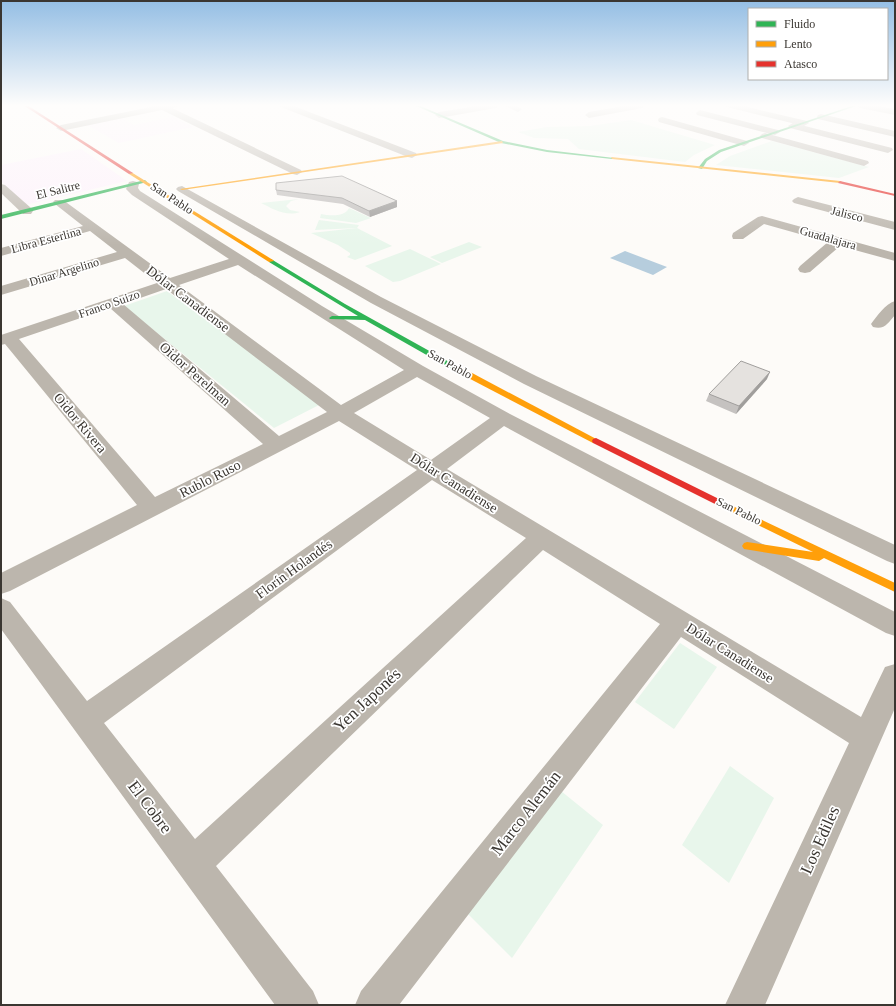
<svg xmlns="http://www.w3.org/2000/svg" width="896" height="1006" font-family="'Times New Roman',serif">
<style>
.education{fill:#fdf2fb}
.green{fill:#e8f6eb}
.water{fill:#b6cddd}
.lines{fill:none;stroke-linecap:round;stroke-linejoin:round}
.street{fill:#bcb6ad;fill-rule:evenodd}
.fast{fill:#30b455;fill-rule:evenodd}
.slow{fill:#ff9f0a;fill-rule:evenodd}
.jam{fill:#e5322d;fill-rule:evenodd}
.wall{fill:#c5c2c0}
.shaded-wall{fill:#a09e9c}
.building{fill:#e5e2df;stroke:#a09e9c}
.labels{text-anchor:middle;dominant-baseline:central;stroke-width:3.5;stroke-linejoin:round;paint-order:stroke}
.far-street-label{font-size:12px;fill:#3a3631;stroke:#fff}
.street-label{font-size:14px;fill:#3a3631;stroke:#fff}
.near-street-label{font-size:17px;fill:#3a3631;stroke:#fff}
</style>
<rect width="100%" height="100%" fill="#fdfbf8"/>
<g class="education">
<path d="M 173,117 L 193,127 L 119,143 L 87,125 L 121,118 L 134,125 Z"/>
<path d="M 81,149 L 127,181 L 25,205 L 1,181 L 1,165 Z"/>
</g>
<g class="green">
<path d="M 631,120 L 715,145 L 694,155 L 685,162 L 579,149 L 568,139 L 534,138 L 518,132 L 547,127 L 590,126 Z"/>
<path d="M 772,141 L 869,167 L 839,178 L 716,165 L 730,156 Z"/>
<path d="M 299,199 L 291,201 L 286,206 L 290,210 L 300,212 C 286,217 273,209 261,203 Z"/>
<path d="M 349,208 L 371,218 L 356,223 L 320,218 L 321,214 C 330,216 345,217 349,208 Z"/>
<path d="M 319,220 L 359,225 L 357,228 L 315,230 Z"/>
<path d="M 357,228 L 392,246 L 355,260 L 347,257 L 350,255 L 350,253 L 338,245 L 311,233 Z"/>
<path d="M 469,242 L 482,247 L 442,263 L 430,257 Z"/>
<path d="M 410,249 L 441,264 L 400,281 L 393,282 L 365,266 Z"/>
<path d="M 167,291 L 321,404 L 274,428 L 124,306 Z"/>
<path d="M 680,643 L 717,667 L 674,729 L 635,702 Z"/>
<path d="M 730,766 L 774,798 L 729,883 L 682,845 Z"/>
<path d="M 561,791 L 603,825 L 512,958 L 468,914 Z"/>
</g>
<path class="water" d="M 625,251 L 667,267 L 653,275 L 610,258 Z"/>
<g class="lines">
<g class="street">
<path d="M 155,105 L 178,105 L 177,107 L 172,108 L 301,170 L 302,172 L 297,175 L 293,174 L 162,110 L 61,131 L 56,128 L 61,125 L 156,106 Z"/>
<path d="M 280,105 L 291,105 L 416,153 L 417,155 L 412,158 L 408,157 L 281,107 Z"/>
<path d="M 484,105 L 500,105 L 496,108 L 439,118 L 435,115 L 439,112 Z"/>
<path d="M 503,105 L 514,105 L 522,109 L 518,112 Z"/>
<path d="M 630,105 L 646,105 L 642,108 L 589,118 L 585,115 L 589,112 Z"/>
<path d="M 726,105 L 739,105 L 807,121 L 809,123 L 804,126 L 727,107 Z"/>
<path d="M 856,105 L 871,105 L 895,109 L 895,115 L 860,108 Z"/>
<path d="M 700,110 L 778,130 L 780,132 L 775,135 L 697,115 L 696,113 Z"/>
<path d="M 821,114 L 895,131 L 895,137 L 818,119 L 817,117 L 818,115 Z"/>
<path d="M 662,117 L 747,141 L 749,143 L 744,146 L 659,122 L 658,120 L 659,118 Z"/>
<path d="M 793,123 L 892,148 L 893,150 L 888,153 L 790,128 L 788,126 Z"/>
<path d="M 765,133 L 868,161 L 869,163 L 864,166 L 762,138 L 760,136 L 762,134 Z"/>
<path d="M 133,181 L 137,182 L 139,184 L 138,188 L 140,191 L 322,306 L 423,366 L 510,414 L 895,612 L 895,636 L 886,633 L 504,426 L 447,469 L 861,717 L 885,667 L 895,664 L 895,708 L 765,1005 L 725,1005 L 849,743 L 681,637 L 399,1005 L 355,1005 L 361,991 L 660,624 L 543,550 L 216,866 L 313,991 L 319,1005 L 275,1005 L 1,629 L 1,598 L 10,602 L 87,701 L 417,470 L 339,421 L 10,591 L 1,594 L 1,573 L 137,505 L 5,344 L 1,345 L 1,335 L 157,283 L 125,258 L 1,295 L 1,286 L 117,252 L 90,231 L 1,256 L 1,248 L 83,226 L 55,204 L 53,202 L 55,200 L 63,200 L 170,278 L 229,259 L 132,195 L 126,189 L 129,182 ZM 238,265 L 404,370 L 341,405 L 179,285 ZM 166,289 L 327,412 L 279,436 L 123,304 ZM 110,308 L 263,444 L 155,497 L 19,339 ZM 417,377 L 490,418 L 431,460 L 354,413 ZM 432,480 L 526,538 L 195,839 L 104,723 Z"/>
<path d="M 1,184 L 5,185 L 31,208 L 33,211 L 31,214 L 23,214 L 1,193 Z"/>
<path d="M 182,186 L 381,297 L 536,376 L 895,545 L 895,564 L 887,561 L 524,384 L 371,303 L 178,191 L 176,189 L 178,187 Z"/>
<path d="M 798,197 L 895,222 L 895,230 L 794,203 L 792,201 L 794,199 Z"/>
<path d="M 762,216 L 895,253 L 895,261 L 840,246 L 810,272 L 805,273 L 800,272 L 798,269 L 800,266 L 828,242 L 764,224 L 743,239 L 733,239 L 732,236 L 733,233 L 758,217 Z"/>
<path d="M 895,301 L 895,315 C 888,323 885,330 873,327 L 871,324 C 877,316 885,304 895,301 Z"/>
</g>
<g class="fast">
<path d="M 414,105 L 418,105 L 503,141 L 547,150 L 614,158 L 612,159 L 547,152 L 501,143 Z"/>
<path d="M 855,105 L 859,105 L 721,152 L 707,161 L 702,169 L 698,168 L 705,159 L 719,150 Z"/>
<path d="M 145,180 L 147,182 L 1,219 L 1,215 Z"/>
<path d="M 271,259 L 345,304 L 460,368 L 456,370 L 453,370 L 365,320 L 330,319 L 329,318 L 332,316 L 358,316 L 269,262 L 269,260 Z"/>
</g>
<g class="slow">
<path d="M 502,141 L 503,143 L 182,190 L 180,189 Z"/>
<path d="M 611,157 L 840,181 L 842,182 L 840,183 L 612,159 Z"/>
<path d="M 131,172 L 273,260 L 274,261 L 269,262 L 129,174 Z"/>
<path d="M 453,366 L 459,366 L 600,441 L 599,443 L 593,443 L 453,370 Z"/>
<path d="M 718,499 L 895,583 L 895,592 L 824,558 L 819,561 L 744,549 L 742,546 L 744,543 L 747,542 L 813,552 L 715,504 L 714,502 L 715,500 Z"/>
</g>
<g class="jam">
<path d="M 23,105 L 27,105 L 133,173 L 129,174 Z"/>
<path d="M 840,181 L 895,194 L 895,196 L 838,183 Z"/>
<path d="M 596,438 L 721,500 L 722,502 L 721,504 L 715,504 L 593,443 L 592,441 L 593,439 Z"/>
</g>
</g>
<g class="wall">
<path d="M 276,190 L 397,201 L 397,207 L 370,217 L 343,204 L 277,195 Z"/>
<path d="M 767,379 L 736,414 L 706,401 L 709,394 Z"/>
</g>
<g class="shaded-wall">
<path d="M 397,201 L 397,207 L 370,217 L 369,211 Z"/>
<path d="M 770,372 L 767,379 L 736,414 L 739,406 Z"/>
</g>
<g class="building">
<path d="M 342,176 L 397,201 L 369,211 L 342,198 L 276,190 L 276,183 Z"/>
<path d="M 741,361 L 770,372 L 739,406 L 709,394 Z"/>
</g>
<linearGradient id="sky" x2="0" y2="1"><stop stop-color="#94bee4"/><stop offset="0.43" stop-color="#fefdfc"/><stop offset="1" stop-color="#fefdfc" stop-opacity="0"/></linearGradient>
<rect width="896" height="245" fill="url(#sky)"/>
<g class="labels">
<g class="far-street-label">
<text transform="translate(58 190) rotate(-14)">El Salitre</text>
<text transform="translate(172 198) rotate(33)">San Pablo</text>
<text transform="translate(847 214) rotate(14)">Jalisco</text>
<text transform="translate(828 238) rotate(16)">Guadalajara</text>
<text transform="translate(46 240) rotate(-15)">Libra Esterlina</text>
<text transform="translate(64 272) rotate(-17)">Dinar Argelino</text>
<text transform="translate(109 304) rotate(-19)">Franco Suizo</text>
<text transform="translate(450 364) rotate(29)">San Pablo</text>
<text transform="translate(739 511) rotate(26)">San Pablo</text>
</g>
<g class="street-label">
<text transform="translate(188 299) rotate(37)">Dólar Canadiense</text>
<text transform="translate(195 374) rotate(41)">Oidor Perelman</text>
<text transform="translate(80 423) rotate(50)">Oidor Rivera</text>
<text transform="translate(210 479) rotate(-27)">Rublo Ruso</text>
<text transform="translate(454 483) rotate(32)">Dólar Canadiense</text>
<text transform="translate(294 569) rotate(-36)">Florín Holandés</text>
<text transform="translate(730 653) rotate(32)">Dólar Canadiense</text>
</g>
<g class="near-street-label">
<text transform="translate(367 700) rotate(-43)">Yen Japonés</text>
<text transform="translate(150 807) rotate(53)">El Cobre</text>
<text transform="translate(526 813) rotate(-52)">Marco Alemán</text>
<text transform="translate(820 840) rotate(-66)">Los Ediles</text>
</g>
</g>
<rect width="896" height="1006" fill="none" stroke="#3a3631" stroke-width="4"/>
<rect x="748" y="8" width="140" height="72" fill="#ffffff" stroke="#b0afad"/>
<rect x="756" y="21" width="20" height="6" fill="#30b455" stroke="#b0afad"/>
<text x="784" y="28" font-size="12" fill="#3a3631">Fluido</text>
<rect x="756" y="41" width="20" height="6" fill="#ff9f0a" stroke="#b0afad"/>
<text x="784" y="48" font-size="12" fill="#3a3631">Lento</text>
<rect x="756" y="61" width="20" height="6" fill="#e5322d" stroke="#b0afad"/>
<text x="784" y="68" font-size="12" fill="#3a3631">Atasco</text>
</svg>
